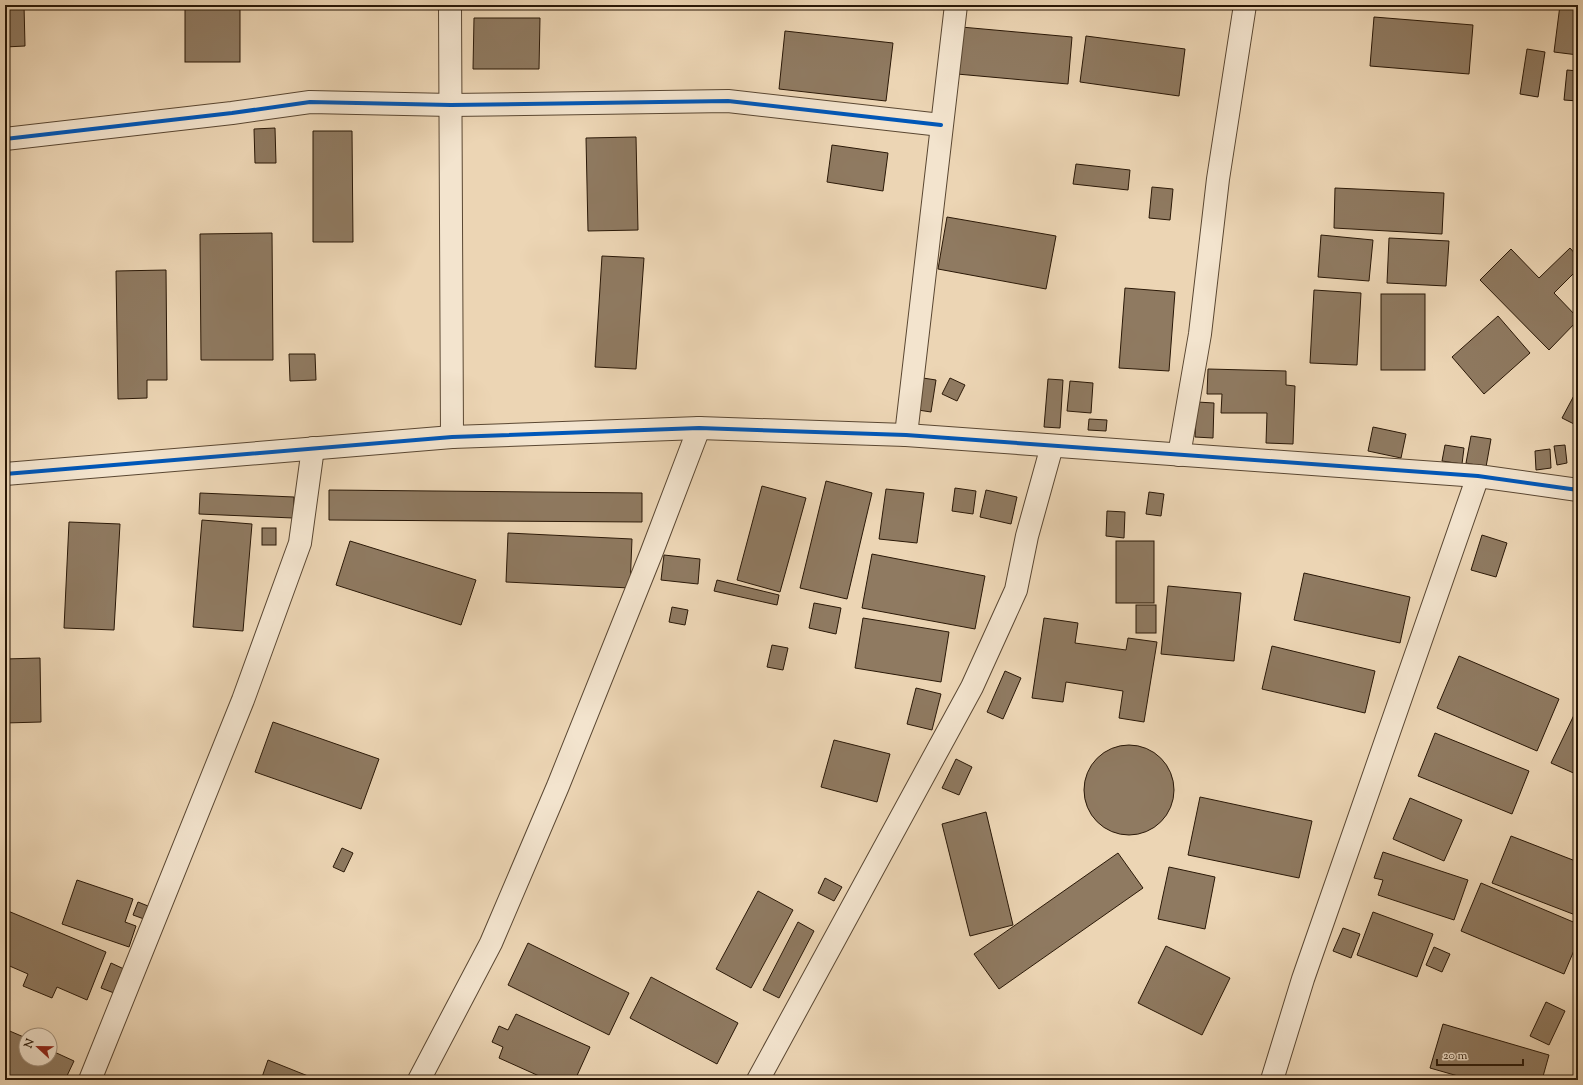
<svg xmlns="http://www.w3.org/2000/svg" width="1583" height="1085" font-family="'Sorts Mill Goudy',serif">
<style>
.building{fill:#8f7a61;stroke:#2a1807}
.lines{fill:none;stroke-linecap:round;stroke-linejoin:round}
.minor-casing{stroke:#5a4732;stroke-width:24}
.minor{stroke:#f3e4ce;stroke-width:22}
.cycleway-casing{stroke:#f3e4ce;stroke-width:6}
.cycleway{stroke:#0057b8;stroke-width:4}
</style>
<rect width="100%" height="100%" fill="#ecd5b4"/>
<filter id="stains"><feTurbulence type="fractalNoise" baseFrequency=".005" numOctaves="4"/><feColorMatrix values="0 0 0 0 .2 0 0 0 0 .09 0 0 0 0 .02 0 0 0 .5 -.17"/></filter>
<radialGradient id="worn" r=".72"><stop offset=".6" stop-color="#630" stop-opacity="0"/><stop offset="1" stop-color="#630" stop-opacity=".3"/></radialGradient>
<g class="building">
<path d="M 5,5 L 24,5 L 25,46 L 5,47 Z"/>
<rect x="185" y="5" width="55" height="57"/>
<path d="M 1560,5 L 1578,5 L 1578,55 L 1554,52 Z"/>
<path d="M 1374,17 L 1473,25 L 1469,74 L 1370,66 Z"/>
<path d="M 474,18 L 540,18 L 539,69 L 473,69 Z"/>
<path d="M 961,27 L 1072,37 L 1068,84 L 957,74 Z"/>
<path d="M 785,31 L 893,43 L 886,101 L 779,89 Z"/>
<path d="M 1086,36 L 1185,49 L 1179,96 L 1080,82 Z"/>
<path d="M 1527,49 L 1545,52 L 1538,97 L 1520,94 Z"/>
<path d="M 1567,70 L 1578,71 L 1578,101 L 1564,100 Z"/>
<path d="M 275,128 L 276,163 L 255,163 L 254,129 Z"/>
<path d="M 313,131 L 352,131 L 353,242 L 313,242 Z"/>
<path d="M 636,137 L 638,230 L 588,231 L 586,138 Z"/>
<path d="M 832,145 L 888,153 L 883,191 L 827,182 Z"/>
<path d="M 1076,164 L 1130,170 L 1128,190 L 1073,184 Z"/>
<path d="M 1152,187 L 1173,189 L 1170,220 L 1149,218 Z"/>
<path d="M 1335,188 L 1444,193 L 1442,234 L 1334,228 Z"/>
<path d="M 947,217 L 1056,236 L 1046,289 L 938,269 Z"/>
<path d="M 272,233 L 273,360 L 201,360 L 200,234 Z"/>
<path d="M 1321,235 L 1373,240 L 1369,281 L 1318,277 Z"/>
<path d="M 1389,238 L 1449,241 L 1446,286 L 1387,283 Z"/>
<path d="M 1570,248 L 1578,257 L 1578,269 L 1554,293 L 1578,318 L 1578,320 L 1549,350 L 1480,280 L 1511,249 L 1539,278 Z"/>
<path d="M 602,256 L 644,258 L 636,369 L 595,367 Z"/>
<path d="M 166,270 L 167,380 L 147,380 L 147,398 L 118,399 L 116,271 Z"/>
<path d="M 1125,288 L 1175,292 L 1169,371 L 1119,368 Z"/>
<path d="M 1314,290 L 1361,293 L 1357,365 L 1310,363 Z"/>
<rect x="1381" y="294" width="44" height="76"/>
<path d="M 1498,316 L 1530,353 L 1484,394 L 1452,357 Z"/>
<path d="M 289,354 L 315,354 L 316,380 L 290,381 Z"/>
<path d="M 1208,369 L 1286,371 L 1286,385 L 1295,386 L 1293,444 L 1266,443 L 1267,413 L 1221,413 L 1222,394 L 1207,394 Z"/>
<path d="M 923,378 L 936,380 L 931,412 L 918,410 Z"/>
<path d="M 950,378 L 965,385 L 957,401 L 942,394 Z"/>
<path d="M 1048,379 L 1063,380 L 1060,428 L 1044,427 Z"/>
<path d="M 1070,381 L 1093,383 L 1091,413 L 1067,411 Z"/>
<path d="M 1578,388 L 1578,426 L 1562,418 Z"/>
<path d="M 1197,402 L 1214,403 L 1213,438 L 1195,437 Z"/>
<path d="M 1089,419 L 1107,420 L 1106,431 L 1088,430 Z"/>
<path d="M 1373,427 L 1406,434 L 1401,458 L 1368,451 Z"/>
<path d="M 1471,436 L 1491,439 L 1486,467 L 1466,463 Z"/>
<path d="M 1445,445 L 1464,448 L 1462,464 L 1442,461 Z"/>
<path d="M 1565,445 L 1567,463 L 1557,465 L 1554,446 Z"/>
<path d="M 1550,449 L 1551,468 L 1536,470 L 1535,451 Z"/>
<path d="M 826,481 L 872,493 L 847,599 L 800,588 Z"/>
<path d="M 762,486 L 806,498 L 780,592 L 737,580 Z"/>
<path d="M 955,488 L 976,491 L 973,514 L 952,511 Z"/>
<path d="M 886,489 L 924,493 L 917,543 L 879,539 Z"/>
<path d="M 329,490 L 642,493 L 642,522 L 329,520 Z"/>
<path d="M 986,490 L 1017,497 L 1011,524 L 980,517 Z"/>
<path d="M 1149,492 L 1164,494 L 1161,516 L 1146,514 Z"/>
<path d="M 200,493 L 294,497 L 293,518 L 199,514 Z"/>
<path d="M 1107,511 L 1125,512 L 1124,538 L 1106,536 Z"/>
<path d="M 202,520 L 252,524 L 243,631 L 193,627 Z"/>
<path d="M 69,522 L 120,524 L 114,630 L 64,628 Z"/>
<rect x="262" y="528" width="14" height="17"/>
<path d="M 508,533 L 632,539 L 630,588 L 506,582 Z"/>
<path d="M 1482,535 L 1507,543 L 1496,577 L 1471,570 Z"/>
<path d="M 350,541 L 476,580 L 461,625 L 336,585 Z"/>
<rect x="1116" y="541" width="38" height="62"/>
<path d="M 872,554 L 985,576 L 975,629 L 862,608 Z"/>
<path d="M 664,555 L 700,559 L 698,584 L 661,580 Z"/>
<path d="M 1304,573 L 1410,597 L 1400,643 L 1294,620 Z"/>
<path d="M 717,580 L 779,595 L 777,605 L 714,591 Z"/>
<path d="M 1168,586 L 1241,593 L 1234,661 L 1161,654 Z"/>
<path d="M 814,603 L 841,608 L 836,634 L 809,628 Z"/>
<rect x="1136" y="605" width="20" height="28"/>
<path d="M 672,607 L 688,610 L 685,625 L 669,622 Z"/>
<path d="M 863,618 L 949,632 L 941,682 L 855,668 Z"/>
<path d="M 1044,618 L 1078,623 L 1075,643 L 1126,650 L 1128,638 L 1157,642 L 1144,722 L 1119,718 L 1123,691 L 1066,682 L 1063,702 L 1032,698 Z"/>
<path d="M 772,645 L 788,648 L 783,670 L 767,667 Z"/>
<path d="M 1272,646 L 1375,671 L 1365,713 L 1262,689 Z"/>
<path d="M 1459,656 L 1559,699 L 1537,751 L 1437,708 Z"/>
<path d="M 40,658 L 41,722 L 5,723 L 5,659 Z"/>
<path d="M 1005,671 L 1021,678 L 1003,719 L 987,712 Z"/>
<path d="M 916,688 L 941,694 L 932,730 L 907,724 Z"/>
<path d="M 1574,715 L 1578,717 L 1578,775 L 1551,763 Z"/>
<path d="M 273,722 L 379,759 L 361,809 L 255,772 Z"/>
<path d="M 1435,733 L 1529,771 L 1512,814 L 1418,776 Z"/>
<path d="M 834,740 L 890,754 L 877,802 L 821,787 Z"/>
<circle cx="1129" cy="790" r="45"/>
<path d="M 956,759 L 972,767 L 959,795 L 942,788 Z"/>
<path d="M 1200,797 L 1312,821 L 1299,878 L 1188,855 Z"/>
<path d="M 1410,798 L 1462,820 L 1444,861 L 1393,839 Z"/>
<path d="M 986,812 L 1013,925 L 970,936 L 942,824 Z"/>
<path d="M 1511,836 L 1578,862 L 1578,916 L 1492,883 Z"/>
<path d="M 342,848 L 353,853 L 344,872 L 333,867 Z"/>
<path d="M 1383,852 L 1468,880 L 1454,920 L 1378,895 L 1383,880 L 1374,878 Z"/>
<path d="M 1118,853 L 1143,888 L 999,989 L 974,954 Z"/>
<path d="M 1169,867 L 1215,877 L 1205,929 L 1158,919 Z"/>
<path d="M 825,878 L 842,887 L 834,901 L 818,893 Z"/>
<path d="M 77,880 L 133,899 L 125,922 L 136,926 L 129,947 L 62,924 Z"/>
<path d="M 1481,883 L 1578,924 L 1578,941 L 1564,974 L 1461,931 Z"/>
<path d="M 758,891 L 793,910 L 751,988 L 716,969 Z"/>
<path d="M 138,902 L 148,906 L 144,919 L 133,915 Z"/>
<path d="M 8,911 L 106,952 L 87,1000 L 57,987 L 52,998 L 23,986 L 28,974 L 5,964 L 5,917 Z"/>
<path d="M 1373,912 L 1433,934 L 1417,977 L 1357,955 Z"/>
<path d="M 798,922 L 814,931 L 779,998 L 763,990 Z"/>
<path d="M 1343,928 L 1360,934 L 1351,958 L 1333,951 Z"/>
<path d="M 528,943 L 629,993 L 609,1035 L 508,985 Z"/>
<path d="M 1166,946 L 1230,978 L 1202,1035 L 1138,1003 Z"/>
<path d="M 1434,947 L 1450,954 L 1442,972 L 1426,965 Z"/>
<path d="M 111,963 L 124,969 L 114,993 L 101,988 Z"/>
<path d="M 651,977 L 738,1023 L 717,1064 L 630,1018 Z"/>
<path d="M 1546,1002 L 1565,1011 L 1549,1045 L 1530,1036 Z"/>
<path d="M 516,1014 L 590,1047 L 575,1080 L 548,1080 L 499,1058 L 503,1047 L 492,1042 L 499,1026 L 508,1030 Z"/>
<path d="M 1443,1024 L 1549,1055 L 1542,1080 L 1472,1080 L 1430,1068 Z"/>
<path d="M 5,1029 L 26,1038 L 26,1059 L 50,1059 L 50,1050 L 74,1061 L 65,1080 L 5,1080 Z"/>
<path d="M 268,1060 L 318,1080 L 261,1080 Z"/>
</g>
<g class="lines">
<defs>
<g id="minor">
<path d="M 450,5 L 452,437"/>
<path d="M 5,139 L 232,113 L 310,102 L 451,105 L 728,101 L 941,125"/>
<path d="M 906,435 L 956,5"/>
<path d="M 1179,455 L 1200,334 L 1218,179 L 1245,5"/>
<path d="M 5,474 L 452,437 L 699,428 L 906,435 L 1478,476 L 1578,490"/>
<path d="M 90,1080 L 243,700 L 300,543 L 313,448"/>
<path d="M 419,1080 L 491,943 L 558,786 L 651,554 L 699,428"/>
<path d="M 758,1080 L 972,687 L 1016,590 L 1027,536 L 1052,446"/>
<path d="M 1272,1080 L 1303,979 L 1478,476"/>
</g>
</defs>
<use href="#minor" class="minor-casing"/>
<use href="#minor" class="minor"/>
<defs>
<g id="cycleway">
<path d="M 5,139 L 232,113 L 310,102 L 451,105 L 728,101 L 941,125"/>
<path d="M 5,474 L 452,437 L 699,428 L 906,435 L 1478,476 L 1578,490"/>
</g>
</defs>
<use href="#cycleway" class="cycleway-casing"/>
<use href="#cycleway" class="cycleway"/>
</g>
<rect width="1583" height="1085" fill="none" stroke="#ecd5b4" stroke-width="20"/>
<rect x="6" y="6" width="1571" height="1073" fill="none" stroke="#2a1807" stroke-width="2"/>
<rect x="10" y="10" width="1563" height="1065" fill="none" stroke="#2a1807"/>
<g transform="translate(38 1047) rotate(292)"><circle r="19" fill="#f3e4ce" stroke="#a3927e"/>
<path d="M0-3L7 15L0 10L-7 15Z" fill="#8f2418"/>
<text y="-6" font-size="11" font-weight="bold" text-anchor="middle" fill="#2a1807">N</text>
</g>
<path d="M1437 1059v6h86v-6" fill="none" stroke="#2a1807" stroke-width="2"/>
<text x="1443" y="1059" font-size="12" fill="#2a1807" stroke="#f3e4ce" stroke-width="3" paint-order="stroke">20 m</text>
<rect width="100%" height="100%" filter="url(#stains)"/>
<rect width="100%" height="100%" fill="url(#worn)"/>
</svg>
